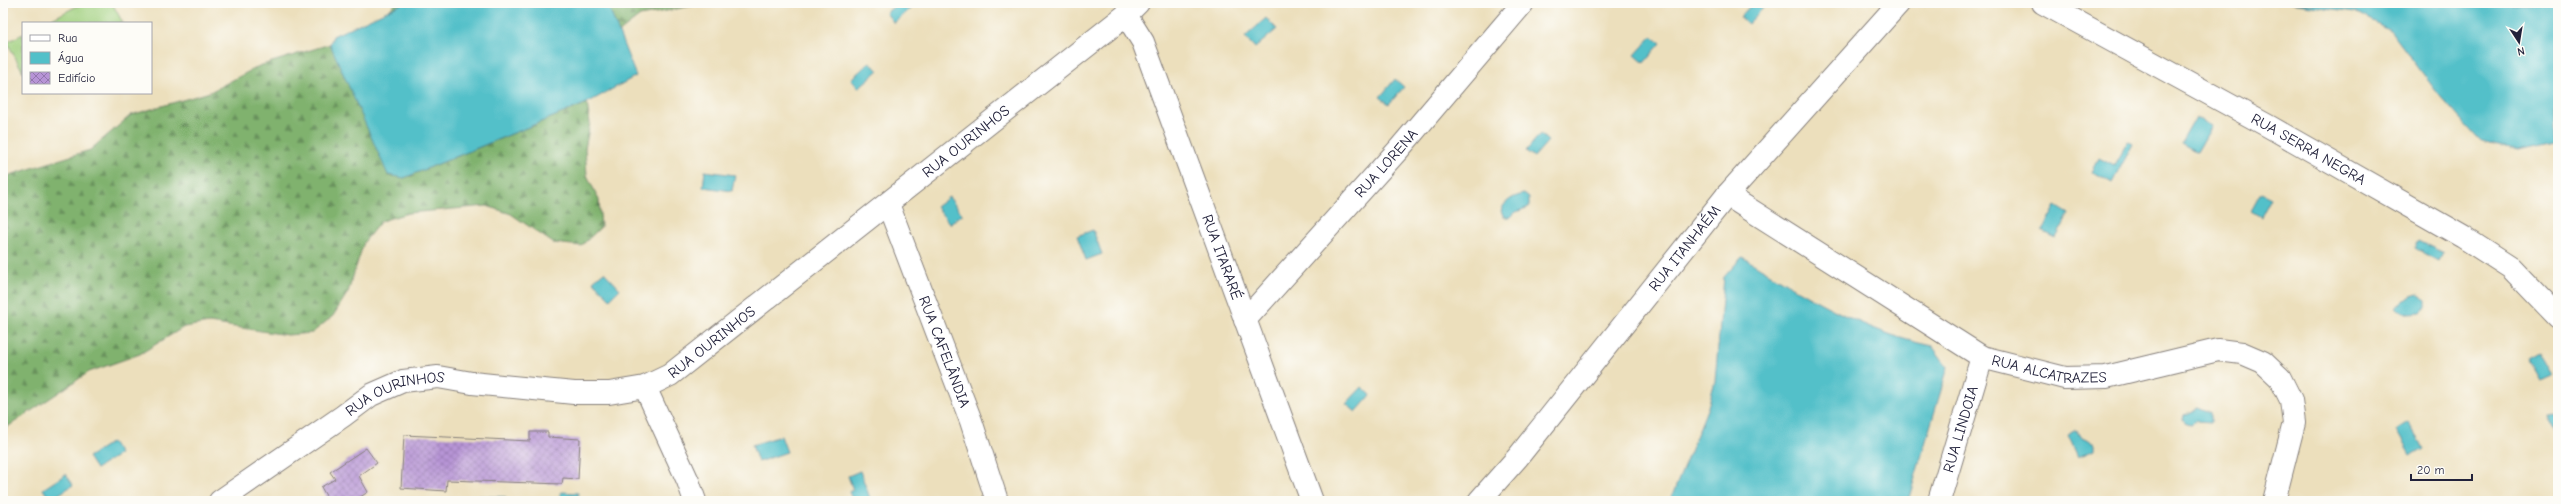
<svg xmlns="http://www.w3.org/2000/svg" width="2561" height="504" font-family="'Comic Neue',sans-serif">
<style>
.forest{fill:url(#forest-firs);stroke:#516a54}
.pitch{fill:#a0d07f;stroke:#61795d}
.water{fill:#52c0c9;stroke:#3a7182}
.building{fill:url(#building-cross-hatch)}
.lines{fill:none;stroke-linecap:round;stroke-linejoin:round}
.street-casing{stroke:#87807c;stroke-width:24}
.street{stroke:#fff;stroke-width:22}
.labels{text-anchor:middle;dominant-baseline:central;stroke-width:4;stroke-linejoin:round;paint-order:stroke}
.street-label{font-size:15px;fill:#22223b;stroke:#fdfcf7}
</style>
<defs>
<pattern id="forest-firs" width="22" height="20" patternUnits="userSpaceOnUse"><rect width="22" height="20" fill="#80b26e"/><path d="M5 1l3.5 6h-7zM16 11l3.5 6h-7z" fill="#68905c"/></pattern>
<pattern id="building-cross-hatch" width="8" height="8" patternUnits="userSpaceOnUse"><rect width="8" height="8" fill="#b794d6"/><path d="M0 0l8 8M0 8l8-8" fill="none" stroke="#9478af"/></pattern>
</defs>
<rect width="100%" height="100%" fill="#fdfcf7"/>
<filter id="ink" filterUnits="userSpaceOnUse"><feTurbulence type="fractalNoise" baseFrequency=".025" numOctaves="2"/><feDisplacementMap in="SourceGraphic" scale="8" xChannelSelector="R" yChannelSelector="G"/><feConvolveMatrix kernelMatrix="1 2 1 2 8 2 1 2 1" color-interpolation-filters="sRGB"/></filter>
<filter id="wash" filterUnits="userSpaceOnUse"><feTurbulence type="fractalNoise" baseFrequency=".012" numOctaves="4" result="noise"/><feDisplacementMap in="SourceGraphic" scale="16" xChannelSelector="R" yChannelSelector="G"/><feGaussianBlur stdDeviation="0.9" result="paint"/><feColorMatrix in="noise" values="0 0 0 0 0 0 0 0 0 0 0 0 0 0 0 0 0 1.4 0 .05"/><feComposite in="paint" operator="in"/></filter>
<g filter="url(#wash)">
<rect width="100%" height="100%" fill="#ecdfbc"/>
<path class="forest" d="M 396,3 L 614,3 L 618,5 L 707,3 L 640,16 L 561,77 L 404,178 L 587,103 L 590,123 L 585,149 L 587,175 L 599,200 L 601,227 L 581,246 L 553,243 L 511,214 L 487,206 L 408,213 L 381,221 L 364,242 L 348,292 L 333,316 L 312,333 L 287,335 L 209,323 L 184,327 L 140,354 L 89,372 L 3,430 L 3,180 L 10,175 L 90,150 L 131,115 L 210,92 L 259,66 L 330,44 L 345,77 L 382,17 Z"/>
<g class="pitch">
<path d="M 83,3 L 112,3 L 123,23 L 44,23 Z"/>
<path d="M 23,34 L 23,72 L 7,42 Z"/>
</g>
<g class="water">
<path d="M 404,3 L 607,3 L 636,76 L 587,103 L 404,178 L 388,175 L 330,44 L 333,36 Z"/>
<path d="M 898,3 L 907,3 L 911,8 L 894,23 L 886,13 Z"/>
<path d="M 1753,3 L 1761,3 L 1765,6 L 1748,24 L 1740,17 Z"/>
<path d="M 2291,3 L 2558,3 L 2558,142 L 2517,150 L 2479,140 L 2439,95 L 2390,30 L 2355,12 Z"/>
<path d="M 1266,18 L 1277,29 L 1255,48 L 1245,37 Z"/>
<path d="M 1652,36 L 1661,43 L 1644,63 L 1635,55 Z"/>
<path d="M 870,62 L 878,71 L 858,88 L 851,79 Z"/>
<path d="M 1395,79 L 1404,87 L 1389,104 L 1380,97 Z"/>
<path d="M 2196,117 L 2212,126 L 2197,152 L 2181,143 Z"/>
<path d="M 1540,134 L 1548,141 L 1534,157 L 1526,151 Z"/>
<path d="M 2128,141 L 2133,144 L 2112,183 L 2092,171 L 2099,158 L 2114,166 Z"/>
<path d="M 705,171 L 735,175 L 732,191 L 703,187 Z"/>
<path d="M 2261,193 L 2271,198 L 2261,217 L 2251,211 Z"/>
<path d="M 1524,194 L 1529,198 L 1529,207 L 1516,212 L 1511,217 L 1504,217 L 1501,211 C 1504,201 1514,196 1524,194 Z"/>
<path d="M 949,197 L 962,214 L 950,224 L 936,207 Z"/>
<path d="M 2056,206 L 2069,214 L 2056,238 L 2042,231 Z"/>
<path d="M 1093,230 L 1102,254 L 1086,260 L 1077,236 Z"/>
<path d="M 2419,241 L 2443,253 L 2439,261 L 2415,248 Z"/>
<path d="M 1742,257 C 1803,293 1862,332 1932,346 L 1948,367 L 1908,501 L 1670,501 L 1708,407 L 1715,381 L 1724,277 Z"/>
<path d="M 604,272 L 620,289 L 610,299 L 593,281 Z"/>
<path d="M 2417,294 L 2426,300 L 2426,307 L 2421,313 L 2409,314 L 2395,308 L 2410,296 Z"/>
<path d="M 2539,352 L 2552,375 L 2541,380 L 2528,358 Z"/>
<path d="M 1362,387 L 1371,395 L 1356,412 L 1346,404 Z"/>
<path d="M 2198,408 L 2210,413 L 2210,422 L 2196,421 L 2190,425 L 2186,424 L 2183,420 L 2184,415 Z"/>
<path d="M 2558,411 L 2558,431 L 2550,415 Z"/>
<path d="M 2408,423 L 2423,448 L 2411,455 L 2397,430 Z"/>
<path d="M 2077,430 L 2082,438 L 2095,444 L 2095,450 L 2078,457 L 2068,435 Z"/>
<path d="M 781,436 L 787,452 L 758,462 L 752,445 Z"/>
<path d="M 112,442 L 120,454 L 96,469 L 88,457 Z"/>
<path d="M 860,471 L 871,501 L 853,501 L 849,492 L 853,490 L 848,476 Z"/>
<path d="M 66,474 L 73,485 L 50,500 L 43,489 Z"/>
<path d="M 561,492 L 578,493 L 578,501 L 564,501 L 564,498 L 560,498 Z"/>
<path d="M 479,496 L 506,497 L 505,501 L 478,501 Z"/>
</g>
<g id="blocks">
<g class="building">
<path d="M 530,432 L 548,432 L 548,437 L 580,439 L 578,479 L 563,478 L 562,484 L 447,480 L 446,491 L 401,488 L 404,435 L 530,441 Z"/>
<path d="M 366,448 L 377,463 L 359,476 L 368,492 L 354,501 L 329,501 L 321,487 L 335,479 L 330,472 Z"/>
</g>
</g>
</g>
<g filter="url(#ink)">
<use href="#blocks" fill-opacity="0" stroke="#87807c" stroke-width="1"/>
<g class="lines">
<defs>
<g id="street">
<path id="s1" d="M 2043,3 L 2270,127 L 2463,237 L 2511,268 L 2558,317"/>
<path id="s2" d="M 1126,15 L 1143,42 L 1312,501"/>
<path id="s3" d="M 1727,195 L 1982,357 L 2065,378 L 2106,377 L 2218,350 L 2242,353 L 2263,362 L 2280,378 L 2291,400 L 2294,423 L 2274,501"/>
<path id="s4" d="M 888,204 L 971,421 L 997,501"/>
<path id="s5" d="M 1245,320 L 1399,149 L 1523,3"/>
<path d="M 645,387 L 688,481 L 695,501"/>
<path id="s6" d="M 220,501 L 343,416 L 371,395 L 403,381 L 438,377 L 472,383 L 574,393 L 609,393 L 645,387 L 670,375 L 1126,15 L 1138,3"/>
<path id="s7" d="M 1479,501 L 1518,457 L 1727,195 L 1899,3"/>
<path id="s8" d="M 1939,501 L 1982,357"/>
</g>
</defs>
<use href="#street" class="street-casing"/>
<use href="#street" class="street"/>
</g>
</g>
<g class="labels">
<g class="street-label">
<text stroke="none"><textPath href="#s6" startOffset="868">RUA OURINHOS</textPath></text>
<text stroke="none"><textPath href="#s1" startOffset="303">RUA SERRA NEGRA</textPath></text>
<text stroke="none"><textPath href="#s5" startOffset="211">RUA LORENA</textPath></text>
<text stroke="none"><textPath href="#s7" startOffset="326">RUA ITANHAÉM</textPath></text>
<text stroke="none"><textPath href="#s2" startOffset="261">RUA ITARARÉ</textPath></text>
<text stroke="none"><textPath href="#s6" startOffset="544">RUA OURINHOS</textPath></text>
<text stroke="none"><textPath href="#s4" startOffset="158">RUA CAFELÂNDIA</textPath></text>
<text stroke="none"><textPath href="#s3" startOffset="371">RUA ALCATRAZES</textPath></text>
<text stroke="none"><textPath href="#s6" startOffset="208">RUA OURINHOS</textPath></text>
<text stroke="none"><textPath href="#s8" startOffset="75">RUA LINDOIA</textPath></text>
</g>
</g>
<rect width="2561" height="504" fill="none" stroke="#fdfcf7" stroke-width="16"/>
<rect x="22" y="22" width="130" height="72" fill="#fdfcf7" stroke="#a5a5ac"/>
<rect x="30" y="35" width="20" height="6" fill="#ffffff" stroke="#a5a5ac"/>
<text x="58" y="42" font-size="12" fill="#22223b">Rua</text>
<rect x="30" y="52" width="20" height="12" fill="#52c0c9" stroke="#a5a5ac"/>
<text x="58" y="62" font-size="12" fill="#22223b">Água</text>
<rect x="30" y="72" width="20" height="12" fill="url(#building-cross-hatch)" stroke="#a5a5ac"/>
<text x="58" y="82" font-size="12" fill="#22223b">Edifício</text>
<g transform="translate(2519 42) rotate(168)" stroke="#fdfcf7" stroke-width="3" paint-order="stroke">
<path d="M0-3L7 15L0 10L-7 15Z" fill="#22223b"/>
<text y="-6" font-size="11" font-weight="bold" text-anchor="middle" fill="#22223b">N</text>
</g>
<path d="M2411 474v6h61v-6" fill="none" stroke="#22223b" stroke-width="2"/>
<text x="2417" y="474" font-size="12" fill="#22223b" stroke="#fdfcf7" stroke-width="3" paint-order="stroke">20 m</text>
</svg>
